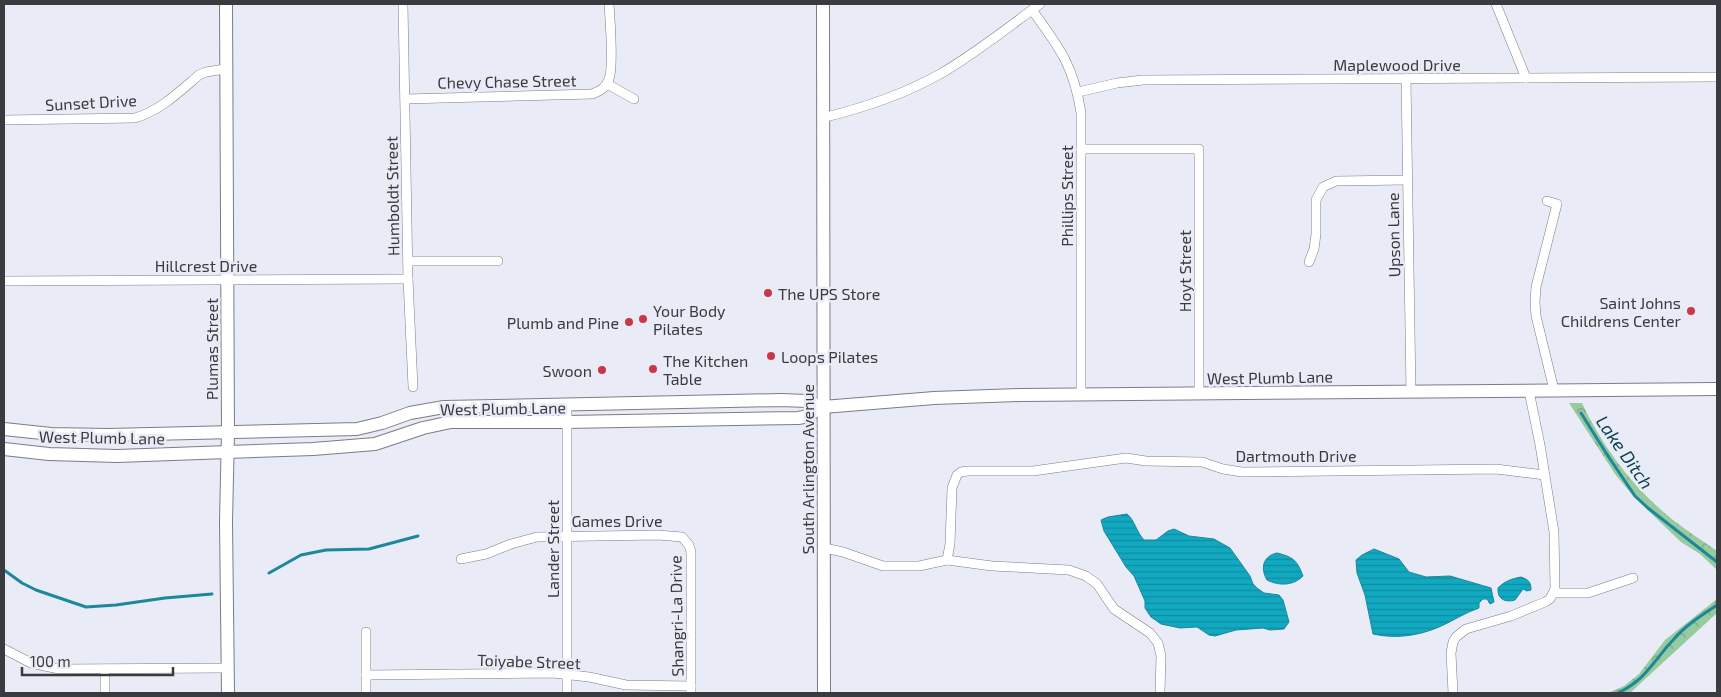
<svg xmlns="http://www.w3.org/2000/svg" width="1721" height="697" font-family="'Exo 2',sans-serif">
<style>
.forest{fill:url(#forest-crowns)}
.water{fill:url(#water-rules);stroke:#1d889a}
.lines{fill:none;stroke-linecap:round;stroke-linejoin:round}
.stream{stroke:#1d889a;stroke-width:3}
.street-casing{stroke:#7b7d86;stroke-width:10}
.secondary-casing{stroke:#7b7d86;stroke-width:14}
.street{stroke:#fff;stroke-width:9}
.secondary{stroke:#fff;stroke-width:12}
.poi-dot{fill:#c83846;stroke:#e9ecf6;stroke-width:2}
.labels{text-anchor:middle;dominant-baseline:central;stroke-width:5;stroke-linejoin:round;paint-order:stroke}
.street-label{font-size:16px;fill:#3a3b3e;stroke:#e9ecf6}
.poi-label{font-size:16px;fill:#3a3b3e;stroke:#e9ecf6;text-anchor:start}
.water-label{font-size:18px;font-style:italic;fill:#0a454f;stroke:#e9ecf6}
</style>
<defs>
<pattern id="forest-crowns" width="20" height="18" patternUnits="userSpaceOnUse" patternTransform="scale(1.25)"><rect width="20" height="18" fill="#97ca9e"/><path d="M2 6a3 3 0 1 1 6 0M12 15a3 3 0 1 1 6 0" fill="none" stroke="#7ca582"/></pattern>
<pattern id="water-rules" width="6" height="5" patternUnits="userSpaceOnUse" patternTransform="scale(1.25)"><rect width="6" height="5" fill="#11a9c1"/><path d="M0 2.5h6" fill="none" stroke="#118b9e"/></pattern>
</defs>
<rect width="100%" height="100%" fill="#e9ecf6"/>
<g class="forest">
<path d="M 1569,403 L 1582,403 C 1603,448 1634,489 1673,520 C 1687,531 1703,541 1717,551 L 1717,570 L 1700,554 L 1681,542 L 1634,497 L 1615,474 Z"/>
<path d="M 1717,599 L 1717,613 L 1631,692 L 1608,693 L 1624,686 L 1639,674 L 1665,640 Z"/>
</g>
<g class="water">
<path d="M 1127,514 C 1134,519 1137,533 1144,540 L 1156,540 L 1168,531 L 1174,529 L 1189,536 L 1214,539 L 1230,548 L 1250,576 L 1253,584 L 1257,588 L 1264,593 L 1279,595 L 1283,600 L 1289,622 L 1284,629 L 1270,630 L 1263,628 L 1236,630 L 1215,636 L 1209,635 L 1197,627 L 1180,628 L 1161,624 L 1151,617 L 1145,608 L 1145,601 L 1134,576 L 1126,567 L 1104,531 L 1101,520 L 1108,517 Z"/>
<path d="M 1374,549 L 1399,559 L 1409,572 L 1426,577 L 1450,576 L 1491,588 L 1494,602 L 1490,604 L 1487,599 L 1483,599 L 1479,603 L 1479,608 C 1464,613 1453,621 1439,627 C 1418,636 1395,639 1373,634 L 1365,595 L 1357,573 L 1356,560 L 1362,555 Z"/>
<path d="M 1277,553 C 1293,557 1297,560 1303,576 C 1293,586 1279,586 1267,580 C 1260,568 1263,556 1277,553 Z"/>
<path d="M 1521,577 C 1529,580 1531,582 1531,590 L 1527,591 L 1523,589 L 1515,600 C 1505,603 1497,599 1498,588 C 1505,581 1511,579 1521,577 Z"/>
</g>
<g class="lines">
<g class="stream">
<path d="M 1581,413 L 1608,456 L 1635,496 L 1648,508 L 1717,562"/>
<path d="M 4,570 L 22,583 L 36,590 L 86,607 L 116,605 L 165,598 L 212,594"/>
<path d="M 269,573 L 301,555 L 326,550 L 369,549 L 418,536"/>
<path d="M 1618,693 C 1647,679 1653,661 1674,639 C 1686,625 1702,615 1717,605"/>
</g>
<defs>
<g id="street">
<path d="M 403,4 L 408,279 L 413,387"/>
<path d="M 1496,4 L 1526,78"/>
<path d="M 1032,10 C 1059,47 1074,66 1081,113 L 1081,395"/>
<path d="M 1406,79 L 1411,392"/>
<path d="M 607,84 L 634,99"/>
<path d="M 1078,92 L 1117,83 L 1143,80 L 1717,77"/>
<path d="M 405,99 L 592,94 C 600,91 606,88 609,79 C 614,66 610,20 609,4"/>
<path d="M 822,118 C 863,108 903,95 940,74 C 975,54 1007,28 1040,4"/>
<path d="M 4,120 L 135,118 C 161,110 179,92 199,75 L 206,72 L 225,69"/>
<path d="M 1081,149 L 1199,149 L 1199,394"/>
<path d="M 1547,201 L 1557,204 L 1536,287 L 1535,302 L 1536,316 L 1554,390"/>
<path d="M 408,261 L 498,261"/>
<path d="M 1309,262 L 1314,249 L 1316,234 L 1316,200 L 1323,187 L 1336,181 L 1407,180"/>
<path d="M 4,281 L 408,279"/>
<path d="M 567,404 L 567,693"/>
<path d="M 824,548 L 843,552 L 883,566 L 919,566 L 947,560 L 992,566 L 1069,570 L 1086,576 L 1097,584 L 1114,609 L 1150,633 L 1158,643 L 1161,656 L 1160,693"/>
<path d="M 461,559 L 486,554 L 511,544 L 537,537 L 658,535 L 682,537 L 689,545 L 691,552 L 691,693"/>
<path d="M 947,560 L 950,544 L 952,488 L 957,475 L 961,472 L 967,471 L 1033,471 L 1126,458 L 1146,461 L 1202,462 L 1223,469 L 1242,472 L 1496,469 L 1545,475"/>
<path d="M 1554,593 L 1588,593 L 1633,578"/>
<path d="M 4,649 L 31,663 L 59,669 L 228,668"/>
<path d="M 105,669 L 105,693"/>
<path d="M 366,675 L 553,673 L 589,677 L 626,685 L 691,686"/>
<path d="M 366,693 L 366,632"/>
<path d="M 1453,693 L 1451,653 L 1453,642 L 1456,637 L 1466,629 L 1511,616 L 1545,602 L 1550,599 L 1555,589 L 1554,532 L 1540,445 L 1529,391"/>
</g>
<g id="secondary">
<path d="M 226,4 L 228,432 L 226,522 L 228,693"/>
<path d="M 823,4 L 824,693"/>
<path d="M 4,429 L 51,434 L 108,435 L 357,429 L 382,423 L 410,413 L 444,407 L 781,400 L 807,401 L 823,407 L 934,398 L 1021,395 L 1717,389"/>
<path d="M 4,449 L 49,454 L 117,456 L 313,449 L 375,444 L 423,428 L 451,422 L 566,422 L 798,418 L 804,417 L 823,407"/>
</g>
</defs>
<use href="#street" class="street-casing"/>
<use href="#secondary" class="secondary-casing"/>
<use href="#street" class="street"/>
<use href="#secondary" class="secondary"/>
</g>
<g class="poi-dot">
<circle cx="768" cy="293" r="5"/>
<circle cx="1691" cy="311" r="5"/>
<circle cx="643" cy="319" r="5"/>
<circle cx="629" cy="322" r="5"/>
<circle cx="771" cy="356" r="5"/>
<circle cx="653" cy="369" r="5"/>
<circle cx="602" cy="370" r="5"/>
</g>
<g class="labels">
<g class="street-label">
<text x="1397" y="64">Maplewood Drive</text>
<text transform="translate(507 81) rotate(-1)">Chevy Chase Street</text>
<text transform="translate(91 102) rotate(-3)">Sunset Drive</text>
<text transform="translate(392 196) rotate(-91)">Humboldt Street</text>
<text transform="translate(1066 196) rotate(-90)">Phillips Street</text>
<text transform="translate(1393 235) rotate(-91)">Upson Lane</text>
<text x="206" y="265">Hillcrest Drive</text>
<text transform="translate(1184 271) rotate(-90)">Hoyt Street</text>
<text transform="translate(211 349) rotate(-90)">Plumas Street</text>
<text transform="translate(1270 377) rotate(-1)">West Plumb Lane</text>
<text transform="translate(503 408) rotate(-1)">West Plumb Lane</text>
<text transform="translate(102 437) rotate(1)">West Plumb Lane</text>
<text x="1296" y="455">Dartmouth Drive</text>
<text transform="translate(807 469) rotate(-90)">South Arlington Avenue</text>
<text x="617" y="520">Games Drive</text>
<text transform="translate(552 549) rotate(-90)">Lander Street</text>
<text transform="translate(676 616) rotate(-91)">Shangri-La Drive</text>
<text transform="translate(529 661) rotate(2)">Toiyabe Street</text>
</g>
<g class="poi-label">
<text x="778" y="293">The UPS Store</text>
<text x="1681" y="302" text-anchor="end">Saint Johns<tspan x="1681" dy="18">Childrens Center</tspan></text>
<text x="653" y="310">Your Body<tspan x="653" dy="18">Pilates</tspan></text>
<text x="619" y="322" text-anchor="end">Plumb and Pine</text>
<text x="781" y="356">Loops Pilates</text>
<text x="663" y="360">The Kitchen<tspan x="663" dy="18">Table</tspan></text>
<text x="592" y="370" text-anchor="end">Swoon</text>
</g>
<g class="water-label">
<text transform="translate(1625 452) rotate(55)">Lake Ditch</text>
</g>
</g>
<rect width="1721" height="697" fill="none" stroke="#3a3b3e" stroke-width="10"/>
<path d="M22 667v8h151v-8" fill="none" stroke="#3a3b3e" stroke-width="2.5"/>
<text x="30" y="667" font-size="15" fill="#3a3b3e" stroke="#e9ecf6" stroke-width="4" paint-order="stroke">100 m</text>
</svg>
